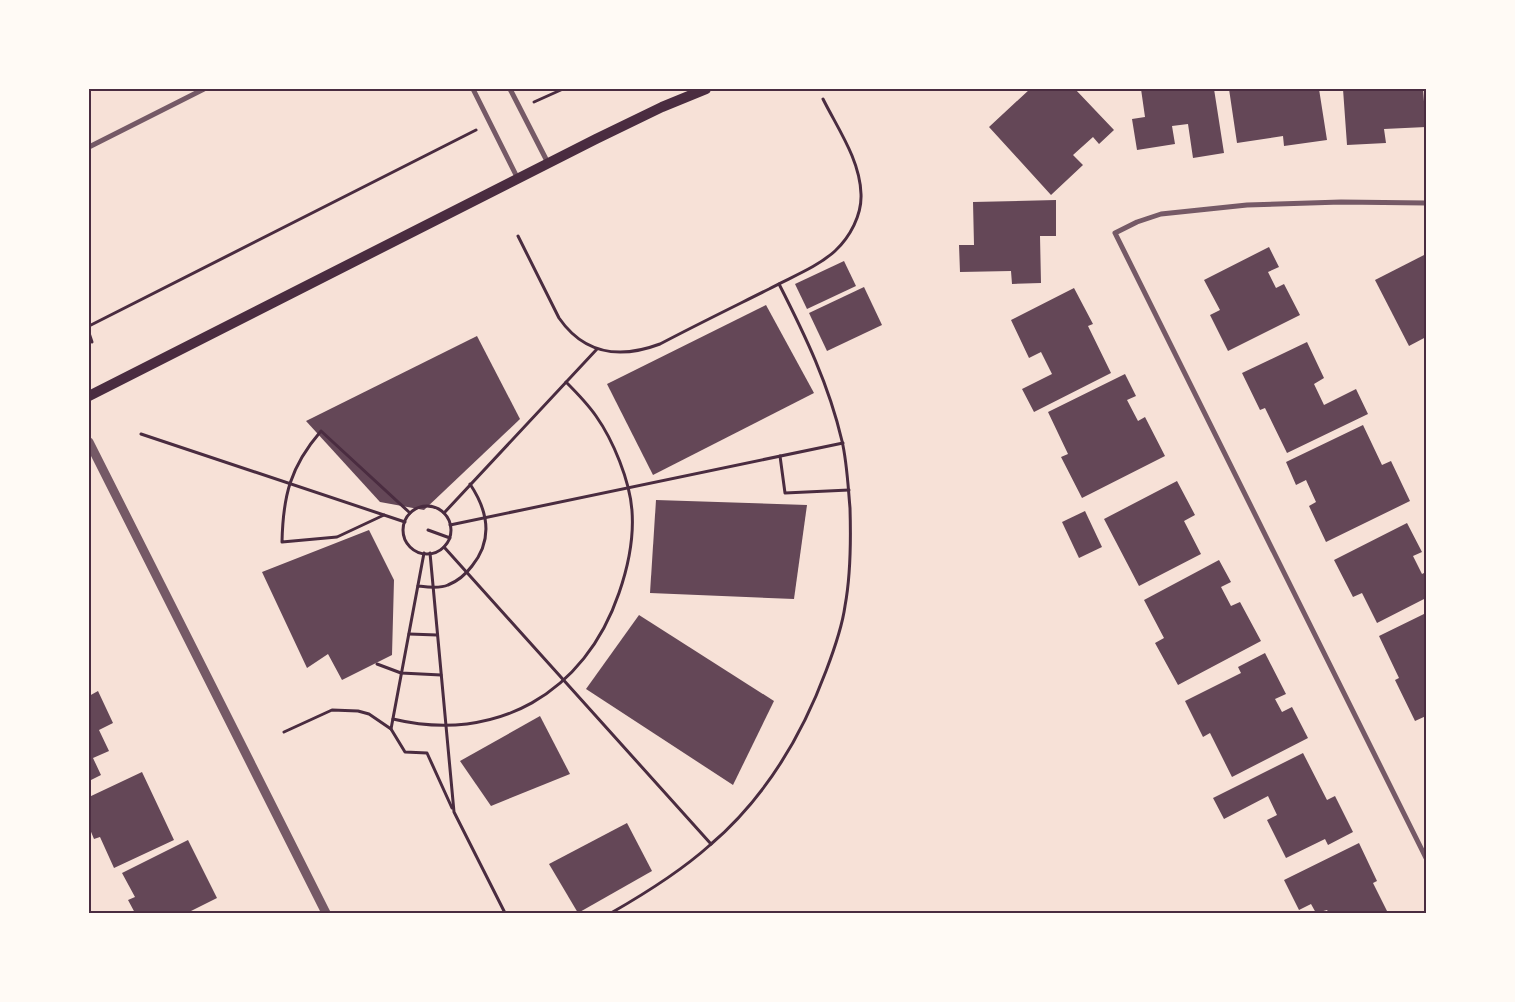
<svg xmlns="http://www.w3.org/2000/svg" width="1515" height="1002" font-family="'DM Sans',sans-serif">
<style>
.building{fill:#644757}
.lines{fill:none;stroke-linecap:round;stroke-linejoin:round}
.path{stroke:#4a2c40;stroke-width:3}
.minor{stroke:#755966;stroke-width:5}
.tertiary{stroke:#755966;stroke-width:9}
.secondary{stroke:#4a2c40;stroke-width:10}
.neatline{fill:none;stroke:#4a2c40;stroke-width:2}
</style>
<rect width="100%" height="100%" fill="#f7e1d7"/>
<g class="building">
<path d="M 1030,89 L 1075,89 L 1114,130 L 1099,144 L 1093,137 L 1073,155 L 1083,165 L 1051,195 L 989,127 Z"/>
<path d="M 1141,89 L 1214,89 L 1224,153 L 1193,158 L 1188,124 L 1172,126 L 1175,144 L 1137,150 L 1132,119 L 1145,117 Z"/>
<path d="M 1229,89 L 1319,89 L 1327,140 L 1284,146 L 1283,136 L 1237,143 Z"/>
<path d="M 1343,89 L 1423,89 L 1426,127 L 1384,129 L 1386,143 L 1347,145 Z"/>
<path d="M 1056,200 L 1056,236 L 1040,236 L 1041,283 L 1012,284 L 1011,271 L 960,272 L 959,245 L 974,245 L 973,202 Z"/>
<path d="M 1269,247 L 1279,267 L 1268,272 L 1276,288 L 1284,284 L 1300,315 L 1228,351 L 1210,315 L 1220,310 L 1204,280 Z"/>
<path d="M 1426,254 L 1426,337 L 1409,346 L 1375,280 Z"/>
<path d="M 844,261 L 856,286 L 807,309 L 795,284 Z"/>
<path d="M 864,287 L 882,325 L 827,351 L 809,313 Z"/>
<path d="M 1074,288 L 1093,324 L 1088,326 L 1111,373 L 1034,412 L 1022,389 L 1052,374 L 1041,352 L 1029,358 L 1011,320 Z"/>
<path d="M 766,305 L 814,393 L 653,475 L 607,384 Z"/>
<path d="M 477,336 L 520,419 L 424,510 L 380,502 L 306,421 Z"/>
<path d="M 1307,342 L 1324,378 L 1314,384 L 1324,405 L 1356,389 L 1368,414 L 1287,453 L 1265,408 L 1260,410 L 1242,373 Z"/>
<path d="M 1125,374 L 1136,396 L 1127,400 L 1138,421 L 1145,417 L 1165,456 L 1082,498 L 1061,457 L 1068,454 L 1048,412 Z"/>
<path d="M 1363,425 L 1382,465 L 1391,461 L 1410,501 L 1326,542 L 1309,506 L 1316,502 L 1306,480 L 1296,485 L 1286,462 Z"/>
<path d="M 1177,481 L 1195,515 L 1184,521 L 1201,554 L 1139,586 L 1104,519 Z"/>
<path d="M 656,500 L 807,505 L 794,599 L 650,593 Z"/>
<path d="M 1085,511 L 1102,547 L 1079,558 L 1062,522 Z"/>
<path d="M 1407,523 L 1422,552 L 1413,556 L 1422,574 L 1426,572 L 1426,598 L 1377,623 L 1362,593 L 1353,597 L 1334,560 Z"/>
<path d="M 369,530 L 394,580 L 392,655 L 342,680 L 328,654 L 307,668 L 262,572 Z"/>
<path d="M 1219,560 L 1231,582 L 1221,587 L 1231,606 L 1240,602 L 1261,641 L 1178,685 L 1155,643 L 1164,638 L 1144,600 Z"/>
<path d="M 1426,613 L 1426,716 L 1415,721 L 1395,680 L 1399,678 L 1379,636 Z"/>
<path d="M 639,615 L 774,701 L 733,785 L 586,689 Z"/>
<path d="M 1265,653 L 1286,694 L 1275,699 L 1282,712 L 1292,707 L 1308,738 L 1232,777 L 1210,733 L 1203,737 L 1185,701 L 1241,673 L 1238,667 Z"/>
<path d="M 98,691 L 113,723 L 99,730 L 109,751 L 93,758 L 101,775 L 89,781 L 89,696 Z"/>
<path d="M 540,716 L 570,774 L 491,806 L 460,761 Z"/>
<path d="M 1303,753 L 1327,800 L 1335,796 L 1353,832 L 1328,845 L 1325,839 L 1286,858 L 1267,820 L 1277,815 L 1268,796 L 1224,819 L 1213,798 Z"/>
<path d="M 142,772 L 174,840 L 114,868 L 100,837 L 94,839 L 89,827 L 89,797 Z"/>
<path d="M 627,823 L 652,871 L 578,913 L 549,864 Z"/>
<path d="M 188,840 L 217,898 L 187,913 L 135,913 L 128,900 L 135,897 L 122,873 Z"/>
<path d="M 1359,843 L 1377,881 L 1373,883 L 1388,913 L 1329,913 L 1327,910 L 1316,913 L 1311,904 L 1299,910 L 1284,880 Z"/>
</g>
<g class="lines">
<g class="path">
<path d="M 534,102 L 563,89"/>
<path d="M 518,236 L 559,318 C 584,354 620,359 660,344 C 696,325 733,307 769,289 C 791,277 816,268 835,251 C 850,237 862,215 861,194 C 860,160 838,129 823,99"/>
<path d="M 89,326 L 476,130"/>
<path d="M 89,333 L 92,342"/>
<path d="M 141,434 L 405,522"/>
<path d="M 780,456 L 785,493 L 849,490"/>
<circle cx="427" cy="530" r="24"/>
<path d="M 444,513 L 597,349"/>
<path d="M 384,515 L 337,537 L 282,542 C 283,496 290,467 321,431 L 410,513"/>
<path d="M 450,525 L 843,443"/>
<path d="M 428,530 L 450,538"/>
<path d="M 444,547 L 711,844"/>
<path d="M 430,553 L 454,812 L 505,913"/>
<path d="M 418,586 C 427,587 439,589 448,585 C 458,581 466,574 472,566 C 493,540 488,511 470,484"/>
<path d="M 409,634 L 437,635"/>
<path d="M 377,664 L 401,673 L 441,675"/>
<path d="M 393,719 C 496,744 585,693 619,593 C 628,567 634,538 632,511 C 630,481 613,440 596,416 C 587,403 577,393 566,382"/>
<path d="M 391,729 L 424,553"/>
<path d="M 284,732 L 332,710 L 358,711 L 369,714 L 391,729 L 405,752 L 427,753 L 452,808"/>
<path d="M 611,913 C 646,893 680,872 710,845 C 765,798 801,738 826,671 C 834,650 842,628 845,606 C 851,574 851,541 850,508 C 848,486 847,462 842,441 C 829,385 805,335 779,284"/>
</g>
<g class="minor">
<path d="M 473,89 L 518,179"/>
<path d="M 510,89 L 548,163"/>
<path d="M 89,147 L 204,89"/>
<path d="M 1426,203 L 1341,202 L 1247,205 L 1161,214 L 1137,222 L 1115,233 L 1426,858"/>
</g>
<path class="tertiary" d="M 89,442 L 326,913"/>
<path class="secondary" d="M 89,396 L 596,139 L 662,107 L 706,89"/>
</g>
<rect width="1515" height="1002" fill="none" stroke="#fffaf5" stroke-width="180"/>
<rect x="90" y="90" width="1335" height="822" class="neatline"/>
</svg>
